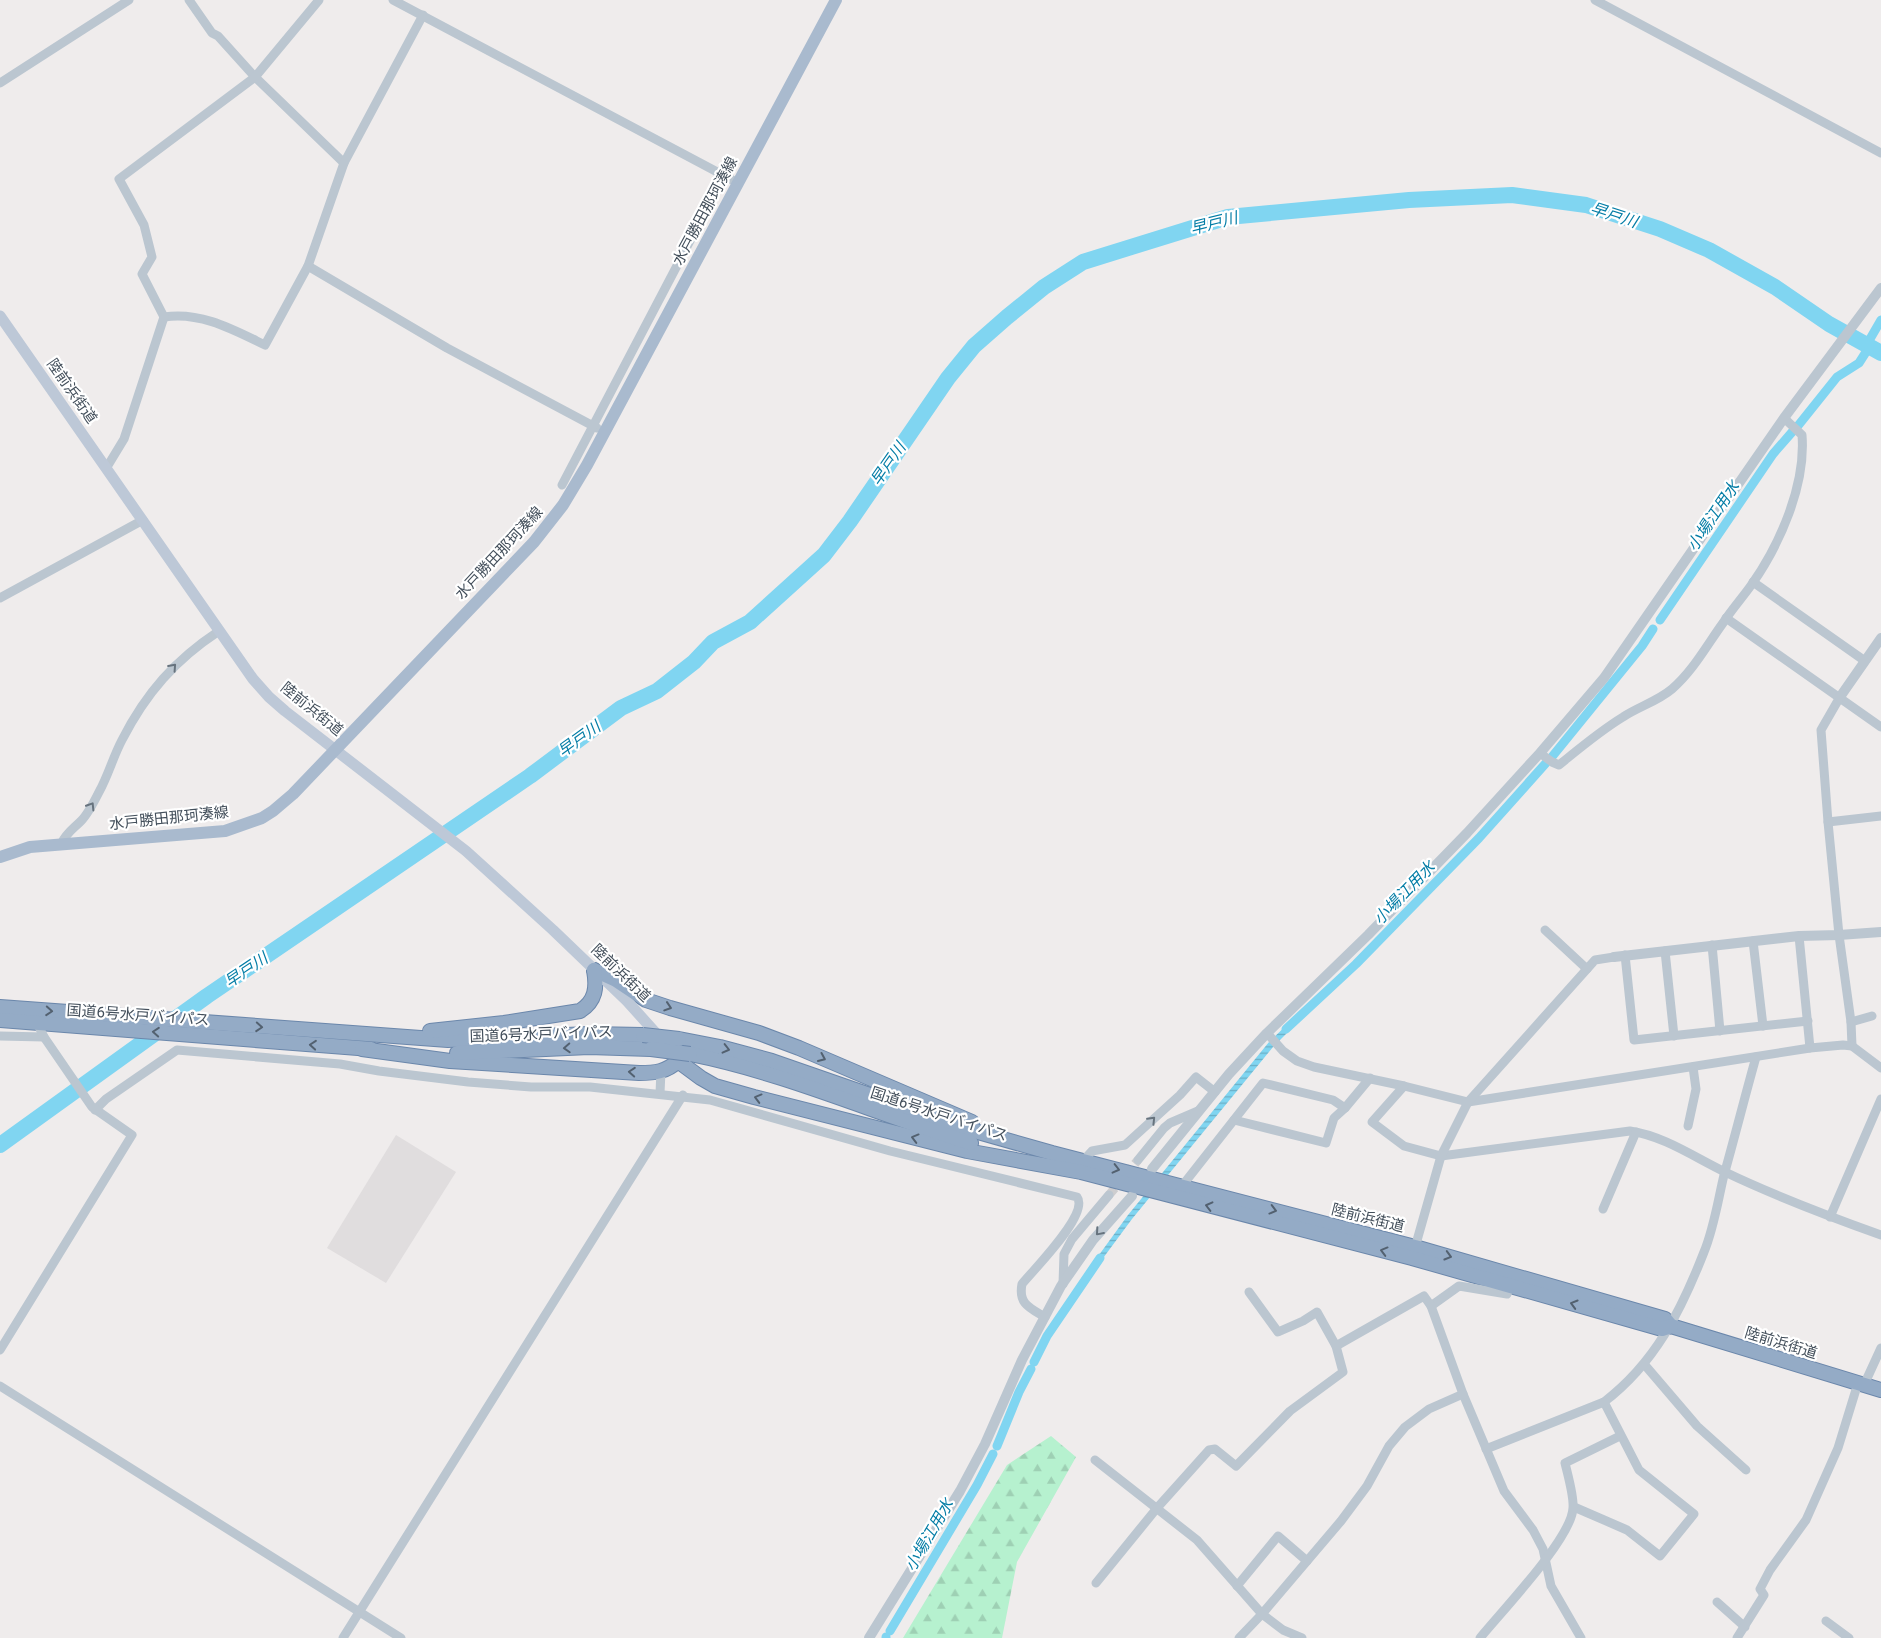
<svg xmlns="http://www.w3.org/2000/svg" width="1881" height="1638" font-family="Roboto,'Noto Sans JP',sans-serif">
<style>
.education{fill:#e0ddde}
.forest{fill:url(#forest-firs)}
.water{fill:url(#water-rules)}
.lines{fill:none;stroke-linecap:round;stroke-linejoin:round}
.canal{stroke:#80d5f1;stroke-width:9}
.river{stroke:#80d5f1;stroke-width:16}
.minor-tunnel{stroke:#cdcdcf;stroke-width:9;stroke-dasharray:9 4.5;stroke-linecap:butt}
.trunk-casing{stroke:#6b87ab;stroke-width:16}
.minor{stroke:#bbc6d0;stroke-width:9}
.tertiary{stroke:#bbc6d0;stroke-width:10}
.secondary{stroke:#bdc8d7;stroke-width:11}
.primary{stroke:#a9bace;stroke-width:12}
.trunk{stroke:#94abc6;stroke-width:14}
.trunk-bridge-casing{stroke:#6b87ab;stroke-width:16;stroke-linecap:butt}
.trunk-bridge{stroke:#94abc6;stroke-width:14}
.oneway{stroke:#67737e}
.oneway2{stroke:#536170}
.labels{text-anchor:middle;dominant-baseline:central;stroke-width:4.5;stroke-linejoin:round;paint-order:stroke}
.street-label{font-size:15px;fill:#434f5b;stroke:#fff}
.water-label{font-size:16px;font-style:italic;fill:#047da6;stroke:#fff}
</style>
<defs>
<pattern id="forest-firs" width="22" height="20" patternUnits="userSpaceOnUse" patternTransform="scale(1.25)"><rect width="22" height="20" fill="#b6f1cf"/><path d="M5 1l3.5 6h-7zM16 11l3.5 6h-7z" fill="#9ed0b4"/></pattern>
<pattern id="water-rules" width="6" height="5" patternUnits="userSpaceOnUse" patternTransform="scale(1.25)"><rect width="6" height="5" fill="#80d5f1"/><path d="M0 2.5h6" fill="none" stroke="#6aafc6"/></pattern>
</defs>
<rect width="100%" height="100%" fill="#efecec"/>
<path class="education" d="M 396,1135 L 456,1172 L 386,1283 L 327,1248 Z"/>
<path class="forest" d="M 1051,1436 L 1076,1457 L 1017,1562 L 1002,1638 L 903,1638 L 1007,1465 Z"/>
<path class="water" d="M 1292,1020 L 1296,1024 L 1273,1047 L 1132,1219 L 1095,1269 L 1091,1266 L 1128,1215 L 1269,1042 Z"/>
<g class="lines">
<g class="canal">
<path d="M 1797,427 L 1837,377 L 1859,363 L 1866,352 L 1870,339 L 1881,320"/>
<path d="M 1660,620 L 1773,454 L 1793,431"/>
<path d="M 1551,758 L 1642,646 L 1653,629"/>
<path d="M 1286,1029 L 1356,964 L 1479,838 L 1546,763"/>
<path d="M 1034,1362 L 1047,1336 L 1100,1258"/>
<path d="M 997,1446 L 1019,1392 L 1031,1369"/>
<path d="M 890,1631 L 977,1485 L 993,1454"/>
<path d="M 886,1638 L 886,1637"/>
</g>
<path class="river" d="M 0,1145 L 207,996 L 530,776 L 621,708 L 657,691 L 694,662 L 713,642 L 750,622 L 824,555 L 850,521 L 948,378 L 974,346 L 1007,317 L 1044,287 L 1083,262 L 1228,217 L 1409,200 L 1512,195 L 1586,205 L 1660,229 L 1709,250 L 1775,287 L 1829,324 L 1881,353"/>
<path class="minor-tunnel" d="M 1109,1195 L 1138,1160"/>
<defs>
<g id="trunk">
<path d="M 594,970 L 616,980 L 646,1000 L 670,1008 L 759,1033 L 799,1048 L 972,1122"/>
<path d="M 0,1007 L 448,1040 L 589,1034 L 643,1035"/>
<path d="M 0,1020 L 371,1049"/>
<path d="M 430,1031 L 504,1023 L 580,1011 C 596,1001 597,987 594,970"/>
<path d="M 679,1039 L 720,1047 L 772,1061 L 971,1130 L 1052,1153 L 1415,1247 L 1665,1319 L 1671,1326 L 1881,1390"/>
<path d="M 362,1049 L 450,1061 L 639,1073 C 655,1073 666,1072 678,1061 L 701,1078 L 715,1086 L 754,1097 L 967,1151 L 1081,1172 L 1412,1258 L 1662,1329 L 1671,1326"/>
<path d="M 457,1053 L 589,1047 L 651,1049"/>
<path d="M 690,1054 C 786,1073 877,1114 971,1143"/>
</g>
</defs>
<use href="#trunk" class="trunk-casing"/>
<g class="minor">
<path d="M 189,0 L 212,33 L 218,36 L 255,77 L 344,163"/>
<path d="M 393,0 L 738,183"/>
<path d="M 1595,0 L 1881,153"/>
<path d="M 0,83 L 129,0"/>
<path d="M 308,266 L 447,348 L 597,428"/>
<path d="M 164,317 C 200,311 234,330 265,345 L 308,266 L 344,163 L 423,15"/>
<path d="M 107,467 L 124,439 L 164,317 L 142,274 L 152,257 L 144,225 L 119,179 L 255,77 L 319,0"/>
<path d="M 562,485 L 724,176"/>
<path d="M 1753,582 L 1865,661"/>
<path d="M 0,598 L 143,520"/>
<path d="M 1726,618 L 1881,727"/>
<path d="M 1840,697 L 1821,730 L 1828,822 L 1839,935 L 1851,1022 L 1852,1046"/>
<path d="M 1540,753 L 1552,762 L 1559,765 C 1580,748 1600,731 1623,717 C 1638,707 1658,701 1672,689 C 1693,671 1707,645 1723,623 C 1732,609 1743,597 1752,584 C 1780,544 1806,485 1802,435 L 1784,418"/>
<path d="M 1828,822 L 1881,816"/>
<path d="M 61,844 C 67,832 72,830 81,821 C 88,814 94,802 99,792 C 108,776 113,757 122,740 C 146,693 175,660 219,631"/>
<path d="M 1545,930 L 1587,969"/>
<path d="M 1799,936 L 1810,1048"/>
<path d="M 1753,941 L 1763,1026"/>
<path d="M 1712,945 L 1720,1031"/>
<path d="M 1665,951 L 1674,1036"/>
<path d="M 1625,955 L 1634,1040 L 1808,1021"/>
<path d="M 1851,1022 L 1872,1016"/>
<path d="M 1267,1033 L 1283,1051 L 1297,1061 L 1314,1067 L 1404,1086 L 1468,1102 L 1810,1048 L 1843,1045 L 1852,1046 L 1881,1068"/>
<path d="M 0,1036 L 44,1037"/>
<path d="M 1404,1086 L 1372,1122 L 1404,1146 L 1441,1156 L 1630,1131 C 1664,1136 1694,1157 1725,1172 C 1775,1196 1828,1216 1881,1235"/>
<path d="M 660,1093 L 661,1071"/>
<path d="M 95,1110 L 106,1099 L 177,1050 L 340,1064 L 379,1071 L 468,1082 L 531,1087 L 590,1087 L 710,1100 L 890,1151 L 1077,1197 C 1090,1214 1033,1270 1022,1284 C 1018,1304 1030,1308 1045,1317"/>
<path d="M 1234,1120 L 1326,1143 L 1334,1118 L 1345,1108 L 1370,1078"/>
<path d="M 1688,1126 L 1696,1089 L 1693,1067"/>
<path d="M 1138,1160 L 1164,1128 L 1170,1123 L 1198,1111"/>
<path d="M 1083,1161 L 1092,1151 L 1125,1145 L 1180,1095 L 1196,1077 L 1215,1092"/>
<path d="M 1182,1186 L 1263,1083 L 1333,1100 L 1345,1108"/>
<path d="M 1603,1209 L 1636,1132"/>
<path d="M 1830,1217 L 1881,1099"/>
<path d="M 1414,1251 L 1441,1156 L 1468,1102 L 1595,960 L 1614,957"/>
<path d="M 1063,1284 L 1064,1254 L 1072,1239 L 1109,1195"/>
<path d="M 1431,1306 L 1459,1286 L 1507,1294 L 1510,1285"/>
<path d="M 1336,1346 L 1424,1296 L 1431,1306 L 1463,1394 L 1504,1491 L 1533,1530 L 1543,1549 L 1551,1586 L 1581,1638"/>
<path d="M 0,1350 L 132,1135 L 92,1107 L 44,1037 L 37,1023"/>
<path d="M 1644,1364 L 1697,1426 L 1746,1470"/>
<path d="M 1864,1385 L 1881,1348"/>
<path d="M 0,1386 L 401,1638"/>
<path d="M 1486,1449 L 1604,1402 C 1655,1363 1681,1311 1704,1252 C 1714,1228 1718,1200 1724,1175 C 1735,1136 1745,1096 1756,1057"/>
<path d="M 1095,1460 L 1197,1540 L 1262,1614 L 1283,1630 L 1302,1638"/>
<path d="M 1574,1507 L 1627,1530 L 1660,1556 L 1694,1514 L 1639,1470 L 1604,1402"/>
<path d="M 1096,1583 L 1157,1508 L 1209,1450 L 1215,1449 L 1236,1466 L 1290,1411 L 1343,1372 L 1336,1346 L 1317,1312 L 1303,1321 L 1278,1332 L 1249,1292"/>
<path d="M 1237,1586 L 1278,1536 L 1307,1561"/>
<path d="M 1717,1602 L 1745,1627"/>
<path d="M 1826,1621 L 1849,1638"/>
<path d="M 343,1638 L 683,1095"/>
<path d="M 1239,1638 L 1262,1614 L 1341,1521 L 1367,1486 L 1389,1446 L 1405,1427 L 1429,1409 L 1463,1394"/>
<path d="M 1480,1638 C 1501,1612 1572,1538 1573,1508 C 1574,1496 1568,1476 1565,1463 L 1620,1436"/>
<path d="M 1737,1638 L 1764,1595 L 1760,1589 L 1770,1570 L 1806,1520 L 1838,1448 L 1858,1383"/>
</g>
<g class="tertiary">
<path d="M 1840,697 L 1881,638"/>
<path d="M 1614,957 L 1799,936 L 1839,935 L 1881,932"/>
<path d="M 1152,1169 L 1229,1074 L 1267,1033 L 1368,935 L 1467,833 L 1540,753 L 1604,678 L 1784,418 L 1881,288"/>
<path d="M 869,1638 L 960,1491 L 985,1444 L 1022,1360 L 1061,1286 L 1093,1240 L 1132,1196"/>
</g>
<path class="secondary" d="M 0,316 L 253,679 L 269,697 L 285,711 L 466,851 L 553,930 L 627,1001 L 662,1040"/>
<path class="primary" d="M 0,857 L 30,847 L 225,831 L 262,818 L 273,811 L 293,794 L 534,542 L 563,505 L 587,465 L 836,0"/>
<use href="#trunk" class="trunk"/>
<defs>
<g id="trunk-bridge">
<path d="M 643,1035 L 679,1039"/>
<path d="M 651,1049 L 690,1054"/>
</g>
</defs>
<use href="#trunk-bridge" class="trunk-bridge-casing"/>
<use href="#trunk-bridge" class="trunk-bridge"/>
</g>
<defs><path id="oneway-chevron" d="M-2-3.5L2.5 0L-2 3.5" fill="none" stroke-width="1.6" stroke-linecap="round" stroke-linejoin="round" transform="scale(1.25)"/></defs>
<g class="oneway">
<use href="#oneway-chevron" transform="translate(173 667) rotate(-48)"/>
<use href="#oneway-chevron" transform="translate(91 806) rotate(-58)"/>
<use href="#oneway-chevron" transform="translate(1152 1120) rotate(-46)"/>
<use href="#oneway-chevron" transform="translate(1099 1232) rotate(131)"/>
</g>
<g class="oneway2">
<use href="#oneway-chevron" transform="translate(668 1007) rotate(18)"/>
<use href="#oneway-chevron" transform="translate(49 1011) rotate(4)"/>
<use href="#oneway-chevron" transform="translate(259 1027) rotate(4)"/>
<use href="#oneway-chevron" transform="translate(156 1032) rotate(-176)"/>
<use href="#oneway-chevron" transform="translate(313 1045) rotate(-175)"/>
<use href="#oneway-chevron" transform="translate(567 1048) rotate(177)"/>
<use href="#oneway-chevron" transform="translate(726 1049) rotate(14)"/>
<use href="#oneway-chevron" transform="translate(822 1058) rotate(24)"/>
<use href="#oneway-chevron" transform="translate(632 1072) rotate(-176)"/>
<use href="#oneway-chevron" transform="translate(758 1098) rotate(-165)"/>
<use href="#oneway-chevron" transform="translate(915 1138) rotate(-165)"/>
<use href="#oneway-chevron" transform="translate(1116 1169) rotate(14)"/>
<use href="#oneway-chevron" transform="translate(1209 1206) rotate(-166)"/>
<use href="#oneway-chevron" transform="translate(1273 1210) rotate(15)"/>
<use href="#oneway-chevron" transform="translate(1384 1251) rotate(-165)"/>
<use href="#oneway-chevron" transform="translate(1448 1256) rotate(16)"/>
<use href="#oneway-chevron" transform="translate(1574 1304) rotate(-164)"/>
</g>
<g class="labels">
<g class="street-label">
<text transform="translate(705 211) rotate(-62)">水戸勝田那珂湊線</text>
<text transform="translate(72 391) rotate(55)">陸前浜街道</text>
<text transform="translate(499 553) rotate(-47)">水戸勝田那珂湊線</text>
<text transform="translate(312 709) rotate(39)">陸前浜街道</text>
<text transform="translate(169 818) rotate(-6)">水戸勝田那珂湊線</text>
<text transform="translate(621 973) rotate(44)">陸前浜街道</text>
<text transform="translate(138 1015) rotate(4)">国道6号水戸バイパス</text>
<text transform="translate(541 1034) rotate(-2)">国道6号水戸バイパス</text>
<text transform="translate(939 1114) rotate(18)">国道6号水戸バイパス</text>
<text transform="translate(1368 1218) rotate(14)">陸前浜街道</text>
<text transform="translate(1781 1343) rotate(17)">陸前浜街道</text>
</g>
<g class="water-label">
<text transform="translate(1614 215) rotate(18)">早戸川</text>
<text transform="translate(1214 223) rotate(-14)">早戸川</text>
<text transform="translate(888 464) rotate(-55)">早戸川</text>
<text transform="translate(1713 516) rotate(-56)">小場江用水</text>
<text transform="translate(579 739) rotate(-36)">早戸川</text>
<text transform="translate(1404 893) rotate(-46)">小場江用水</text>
<text transform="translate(246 970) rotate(-34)">早戸川</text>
<text transform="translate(929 1535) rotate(-60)">小場江用水</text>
</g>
</g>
</svg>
